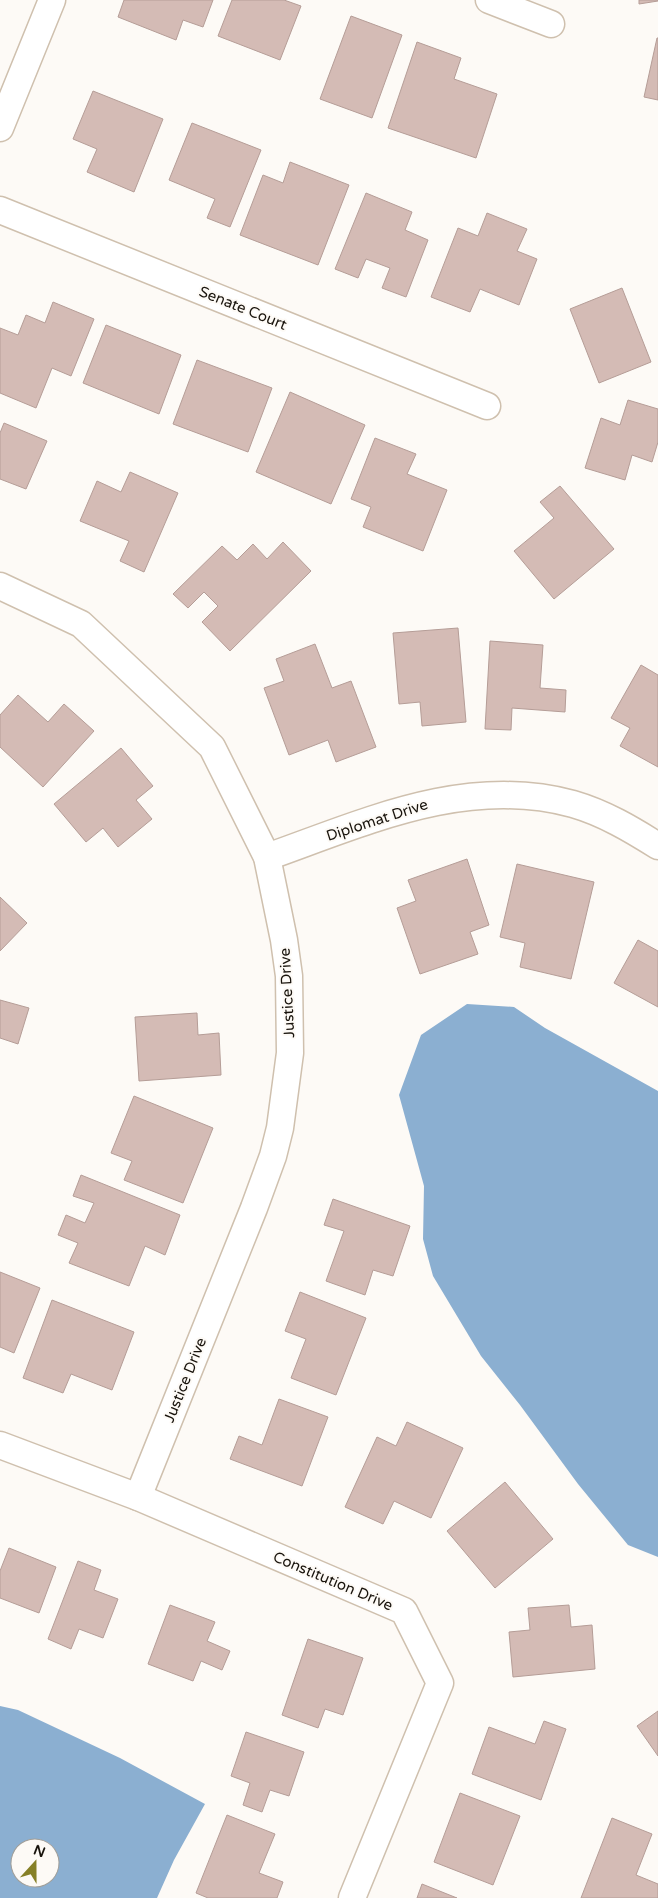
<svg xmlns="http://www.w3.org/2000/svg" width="658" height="1898" font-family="'Varela Round',sans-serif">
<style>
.water{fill:#8bafd1;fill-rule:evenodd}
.building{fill:#d4bbb5;stroke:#b59d97}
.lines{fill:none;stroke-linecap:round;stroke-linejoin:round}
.street-casing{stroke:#cfc0ae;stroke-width:29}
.street{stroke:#fff;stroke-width:26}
.labels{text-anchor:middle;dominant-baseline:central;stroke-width:4;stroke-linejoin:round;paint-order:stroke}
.street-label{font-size:15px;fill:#18130c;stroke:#fdfaf6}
</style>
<rect width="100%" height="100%" fill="#fdfaf6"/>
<g class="water">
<path d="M 467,1004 L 514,1007 L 545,1028 L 658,1091 L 658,1557 L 628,1545 L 578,1484 L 520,1405 L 481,1356 L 433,1276 L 423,1239 L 424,1186 L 399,1095 L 421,1035 Z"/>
<path d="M 0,1706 L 18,1710 L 120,1758 L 205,1804 L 174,1860 L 157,1898 L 0,1898 ZM 20,1848 L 50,1848 L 50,1878 L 20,1878 Z"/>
</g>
<g class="building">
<path d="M 124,0 L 213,0 L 203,27 L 183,20 L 176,40 L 118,17 Z"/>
<path d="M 232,0 L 284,0 L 301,6 L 280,60 L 218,36 Z"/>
<path d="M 639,0 L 658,0 L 658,1 L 639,4 Z"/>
<path d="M 351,16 L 402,35 L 372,118 L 320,99 Z"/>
<path d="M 657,38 L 658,38 L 658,100 L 644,97 Z"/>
<path d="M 417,42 L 461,58 L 454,79 L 497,94 L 476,158 L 388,128 Z"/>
<path d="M 93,91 L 163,119 L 134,192 L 87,172 L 97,149 L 73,139 Z"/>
<path d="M 192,123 L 261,150 L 230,227 L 207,218 L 215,199 L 169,180 Z"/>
<path d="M 290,162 L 349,185 L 318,265 L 240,235 L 263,175 L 283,183 Z"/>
<path d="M 366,193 L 412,212 L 405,230 L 428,240 L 406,297 L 382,288 L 390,268 L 366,259 L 358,278 L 335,269 Z"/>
<path d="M 487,213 L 527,229 L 517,251 L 537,259 L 519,305 L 480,289 L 470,312 L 431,297 L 458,228 L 478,236 Z"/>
<path d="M 622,288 L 651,362 L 599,383 L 570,309 Z"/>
<path d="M 53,302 L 94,319 L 71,376 L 52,368 L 36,408 L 0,393 L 0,328 L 18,335 L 26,315 L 45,323 Z"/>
<path d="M 106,325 L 181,355 L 159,414 L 83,383 Z"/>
<path d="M 197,360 L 272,388 L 248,452 L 173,424 Z"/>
<path d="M 290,392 L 365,425 L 331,504 L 256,472 Z"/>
<path d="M 628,400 L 658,409 L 658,442 L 652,462 L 632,455 L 625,480 L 585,468 L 601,418 L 620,425 Z"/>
<path d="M 4,423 L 47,441 L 26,489 L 0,479 L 0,433 Z"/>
<path d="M 375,438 L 416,454 L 407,474 L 447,490 L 423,551 L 363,527 L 371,507 L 351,499 Z"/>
<path d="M 130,472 L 178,493 L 144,572 L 120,561 L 129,541 L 80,521 L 97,481 L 121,492 Z"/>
<path d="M 560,486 L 614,549 L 554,599 L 514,551 L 554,518 L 540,502 Z"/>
<path d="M 283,542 L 311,571 L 230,651 L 202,622 L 218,606 L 204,592 L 188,608 L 173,594 L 222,546 L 237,560 L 253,544 L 267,559 Z"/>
<path d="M 458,628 L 466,722 L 422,726 L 420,702 L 399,704 L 393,633 Z"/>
<path d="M 490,641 L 543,645 L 540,688 L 566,690 L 565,712 L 512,708 L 511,730 L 485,729 Z"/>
<path d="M 315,644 L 332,688 L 351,681 L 376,747 L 336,762 L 328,740 L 289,755 L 264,688 L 284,681 L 276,659 Z"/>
<path d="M 641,665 L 658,675 L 658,767 L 620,746 L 630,728 L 611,718 Z"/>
<path d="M 18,695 L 48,722 L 64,704 L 94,731 L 43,787 L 0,747 L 0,715 Z"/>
<path d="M 121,748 L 153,786 L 136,800 L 152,819 L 118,847 L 103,828 L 86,842 L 54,804 Z"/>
<path d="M 467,859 L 489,925 L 470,932 L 478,954 L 420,974 L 397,908 L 416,901 L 408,880 Z"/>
<path d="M 517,864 L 594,882 L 571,979 L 520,967 L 525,943 L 500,937 Z"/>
<path d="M 0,897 L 27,923 L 0,951 Z"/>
<path d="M 638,940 L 658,951 L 658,1007 L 614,983 Z"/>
<path d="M 0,1000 L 29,1008 L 18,1044 L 0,1038 Z"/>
<path d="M 197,1013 L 198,1035 L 219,1033 L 221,1075 L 139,1081 L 135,1017 Z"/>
<path d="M 134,1096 L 213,1128 L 183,1203 L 124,1180 L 132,1161 L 111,1153 Z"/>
<path d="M 81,1175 L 180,1215 L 165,1255 L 145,1246 L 129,1286 L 69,1263 L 78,1243 L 58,1235 L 66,1215 L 85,1223 L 94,1203 L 73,1196 Z"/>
<path d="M 333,1199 L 410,1226 L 393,1276 L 373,1270 L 365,1295 L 326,1281 L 344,1231 L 324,1225 Z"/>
<path d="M 0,1272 L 40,1288 L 14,1353 L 0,1347 Z"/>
<path d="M 300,1292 L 366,1318 L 336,1395 L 291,1378 L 306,1339 L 285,1331 Z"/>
<path d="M 52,1300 L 134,1332 L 112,1390 L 71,1374 L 63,1393 L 23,1378 Z"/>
<path d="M 279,1399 L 328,1417 L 302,1486 L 230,1459 L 239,1436 L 262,1445 Z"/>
<path d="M 407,1422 L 463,1448 L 431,1518 L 394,1501 L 383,1524 L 345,1507 L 377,1437 L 396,1446 Z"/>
<path d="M 505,1482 L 553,1539 L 495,1588 L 447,1531 Z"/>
<path d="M 9,1548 L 56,1567 L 39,1613 L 0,1598 L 0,1571 Z"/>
<path d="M 78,1561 L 101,1570 L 94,1590 L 118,1599 L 103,1638 L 79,1629 L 71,1649 L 48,1639 Z"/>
<path d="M 170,1605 L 215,1622 L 207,1641 L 230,1651 L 222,1670 L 201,1661 L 193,1681 L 148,1664 Z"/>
<path d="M 569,1605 L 571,1627 L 592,1625 L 595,1669 L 513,1677 L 509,1632 L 530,1630 L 528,1608 Z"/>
<path d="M 308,1639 L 363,1658 L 343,1715 L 325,1709 L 318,1728 L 282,1715 Z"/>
<path d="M 658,1711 L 658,1756 L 637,1726 Z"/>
<path d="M 544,1721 L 566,1729 L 541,1800 L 472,1774 L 489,1727 L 535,1744 Z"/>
<path d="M 246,1732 L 304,1752 L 289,1796 L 270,1790 L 262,1812 L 243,1805 L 250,1783 L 231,1776 Z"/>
<path d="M 460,1793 L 520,1816 L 493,1885 L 434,1862 Z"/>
<path d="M 227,1815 L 275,1834 L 259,1873 L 283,1882 L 277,1898 L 208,1898 L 196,1893 Z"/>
<path d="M 612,1818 L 652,1834 L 636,1875 L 658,1884 L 658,1898 L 581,1898 Z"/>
<path d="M 422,1884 L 457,1898 L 417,1898 Z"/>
</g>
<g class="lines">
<defs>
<g id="street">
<path d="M 489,0 L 551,24"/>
<path d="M 0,128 L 52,0"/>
<path d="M 0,210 L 487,406"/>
<path d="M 0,586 L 81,624 L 212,747 L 267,857 L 284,940 L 289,976 L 290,1053 L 280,1128 L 273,1156 L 254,1208 L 138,1497"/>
<path d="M 267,857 C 366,822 466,775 573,804 C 604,813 631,829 658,846"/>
<path d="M 0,1445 L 138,1497 L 404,1611 L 440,1683 L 352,1898"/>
</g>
</defs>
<use href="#street" class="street-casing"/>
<use href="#street" class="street"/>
</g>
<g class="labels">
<g class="street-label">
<text transform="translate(243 308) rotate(22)">Senate Court</text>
<text transform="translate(377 820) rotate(-18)">Diplomat Drive</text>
<text transform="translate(287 993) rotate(-93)">Justice Drive</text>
<text transform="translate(185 1380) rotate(-68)">Justice Drive</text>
<text transform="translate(333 1581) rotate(23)">Constitution Drive</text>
</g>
</g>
<g transform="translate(35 1863) rotate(21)"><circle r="24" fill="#fdfaf6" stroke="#a19e98"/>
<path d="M0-4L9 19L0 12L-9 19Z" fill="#868027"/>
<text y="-8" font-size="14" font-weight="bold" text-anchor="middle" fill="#18130c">N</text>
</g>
</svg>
